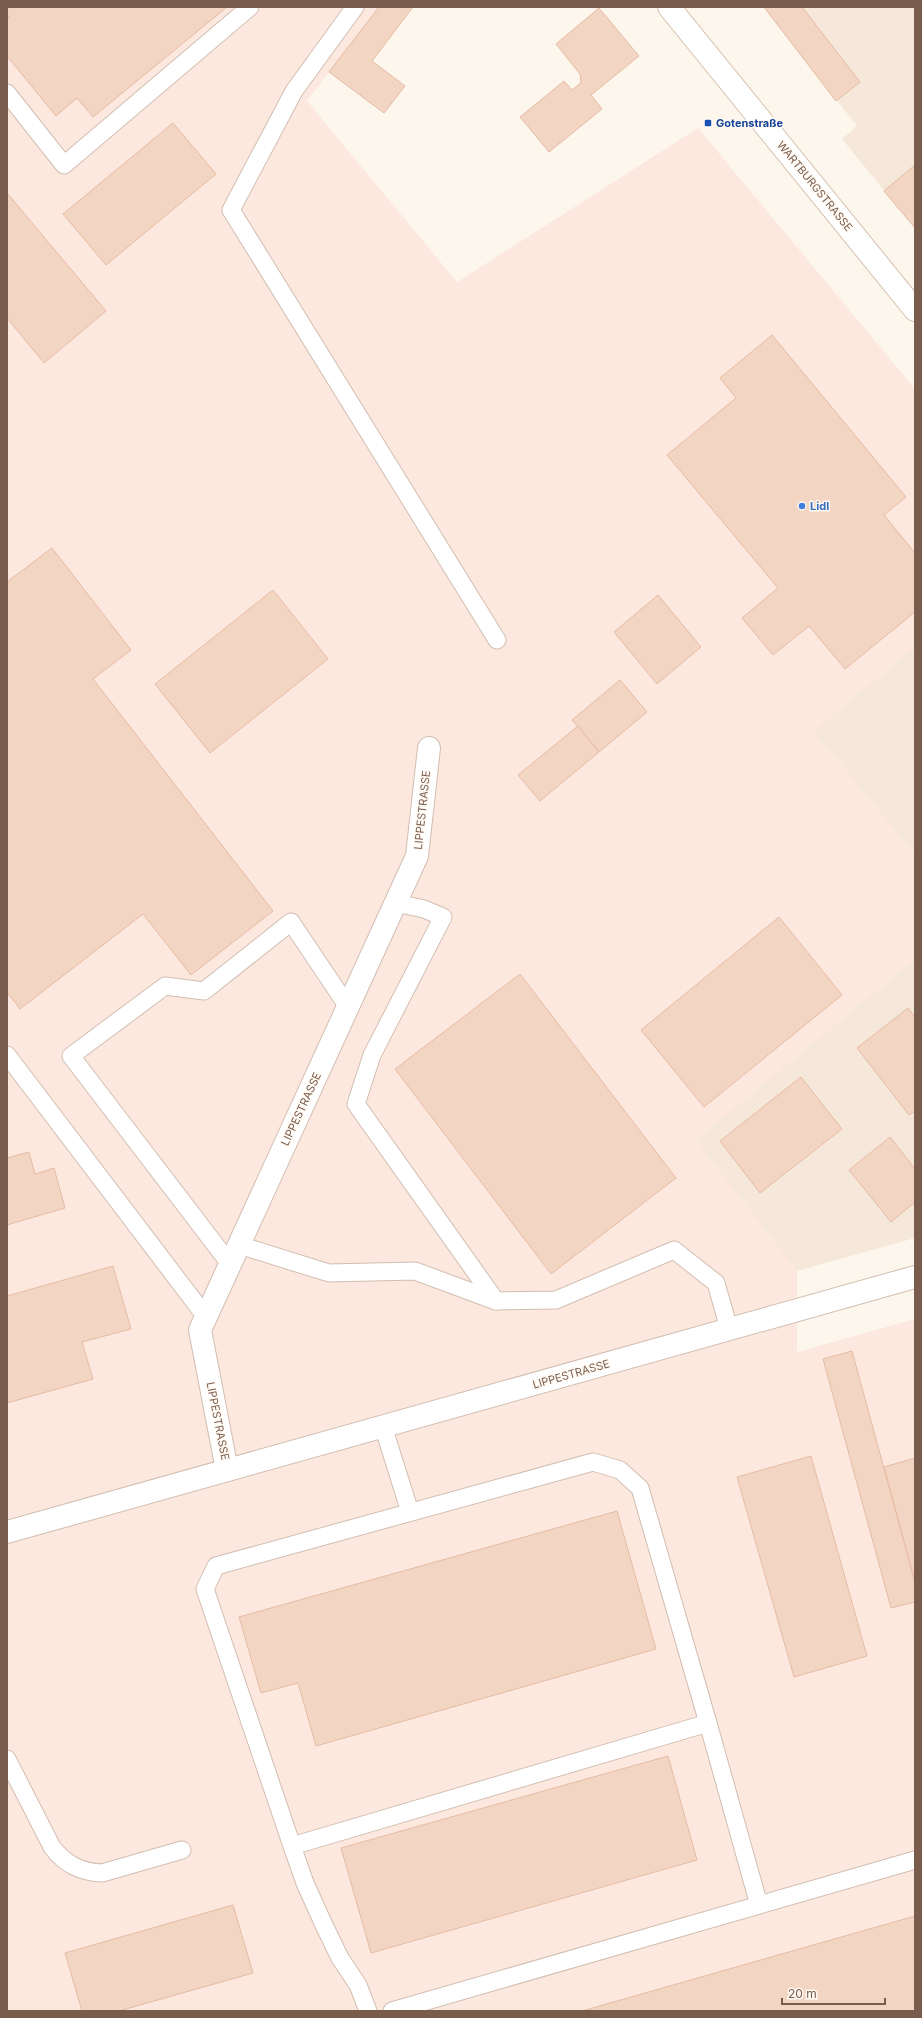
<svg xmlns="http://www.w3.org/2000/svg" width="922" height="2018" font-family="Inter,sans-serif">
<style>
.residential{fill:#f5e8da}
.commercial{fill:#fde8e0}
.building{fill:#f3d5c3;stroke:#e6bba3}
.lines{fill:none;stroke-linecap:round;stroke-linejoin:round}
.service-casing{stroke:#d1beb0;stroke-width:19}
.minor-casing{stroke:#d1beb0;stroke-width:24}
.secondary-casing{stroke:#d6c0b0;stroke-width:24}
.service{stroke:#fff;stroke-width:17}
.minor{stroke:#fff;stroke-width:22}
.secondary{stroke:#fff;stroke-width:22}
.transit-dot{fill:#1a4fb4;stroke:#fffaf3;stroke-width:1.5}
.shop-dot{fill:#3f7fe0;stroke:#fffaf3;stroke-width:1.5}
.labels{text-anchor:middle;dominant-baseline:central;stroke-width:3;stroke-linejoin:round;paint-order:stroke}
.transit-label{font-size:11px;font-weight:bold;fill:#164399;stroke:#fffaf3;text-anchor:start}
.street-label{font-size:11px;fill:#7a5c4d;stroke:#fffaf3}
.shop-label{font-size:11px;font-weight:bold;fill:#366cbe;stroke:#fffaf3;text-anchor:start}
</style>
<rect width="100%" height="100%" fill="#fdf6ec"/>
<g class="residential">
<path d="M 764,7 L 915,7 L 915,228 L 842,139 L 857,126 Z"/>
<path d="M 915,647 L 915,855 L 813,731 Z"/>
<path d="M 915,959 L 915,1238 L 797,1271 L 695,1140 Z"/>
</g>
<path class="commercial" d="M 7,7 L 379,7 L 307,101 L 457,282 L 698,128 L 915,389 L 915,647 L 813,731 L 915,855 L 915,959 L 696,1140 L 797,1271 L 797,1352 L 915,1319 L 915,2011 L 7,2011 Z"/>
<g class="building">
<path d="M 7,7 L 227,7 L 93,117 L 77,98 L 56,116 L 7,56 L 7,19 L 9,17 L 7,14 Z"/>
<path d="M 379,7 L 413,7 L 372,61 L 405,86 L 384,113 L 329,72 Z"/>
<path d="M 764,7 L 802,7 L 860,82 L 836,101 Z"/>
<path d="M 599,8 L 639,56 L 591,95 L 602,109 L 549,152 L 520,117 L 564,81 L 572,90 L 581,83 L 580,74 L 556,44 Z"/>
<path d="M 173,123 L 216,174 L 106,265 L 63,214 Z"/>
<path d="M 915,165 L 915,228 L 884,191 Z"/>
<path d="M 7,193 L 106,311 L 44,363 L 7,318 Z"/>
<path d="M 772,335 L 906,497 L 884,515 L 915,553 L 915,612 L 845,669 L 809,626 L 773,655 L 742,618 L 778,588 L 667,455 L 736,398 L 720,378 Z"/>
<path d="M 52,548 L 131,650 L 93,679 L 273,911 L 191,975 L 143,914 L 20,1009 L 7,992 L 7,582 Z"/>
<path d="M 273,590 L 328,659 L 210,753 L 155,684 Z"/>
<path d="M 658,595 L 701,647 L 657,684 L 614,632 Z"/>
<path d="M 620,680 L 647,712 L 599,752 L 572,720 Z"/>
<path d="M 578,726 L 599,752 L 540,801 L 518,775 Z"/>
<path d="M 779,917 L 842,995 L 704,1107 L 641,1030 Z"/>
<path d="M 520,974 L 676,1178 L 551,1274 L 395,1069 Z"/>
<path d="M 908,1008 L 915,1017 L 915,1111 L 909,1115 L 857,1048 Z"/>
<path d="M 801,1077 L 842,1129 L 760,1193 L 720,1141 Z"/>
<path d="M 890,1137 L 915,1169 L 915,1202 L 891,1222 L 849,1170 Z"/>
<path d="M 29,1152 L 35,1174 L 54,1168 L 65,1208 L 7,1225 L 7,1158 Z"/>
<path d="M 113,1266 L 131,1329 L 82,1342 L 93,1379 L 7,1403 L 7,1296 Z"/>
<path d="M 852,1351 L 915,1582 L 915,1602 L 891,1608 L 823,1359 Z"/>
<path d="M 811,1456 L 867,1656 L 794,1677 L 737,1477 Z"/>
<path d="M 915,1458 L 915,1582 L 884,1467 Z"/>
<path d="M 617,1511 L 656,1649 L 316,1746 L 298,1683 L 261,1693 L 239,1617 Z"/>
<path d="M 668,1756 L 697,1860 L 371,1953 L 341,1848 Z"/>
<path d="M 233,1905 L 253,1973 L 119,2011 L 82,2011 L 65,1953 Z"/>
<path d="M 915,1916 L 915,2011 L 582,2011 Z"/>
</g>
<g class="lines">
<defs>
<g id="service">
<path d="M 355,7 L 294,91 L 231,210 L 497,640"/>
<path d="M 7,93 L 64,165 L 250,7"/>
<path d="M 396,903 L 424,909 L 443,917 L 372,1055 L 356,1104 L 496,1301"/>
<path d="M 7,1055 L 206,1317"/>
<path d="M 239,1245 L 329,1273 L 415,1271 L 496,1301 L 556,1300 L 674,1250 L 716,1283 L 729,1329"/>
<path d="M 230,1264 L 71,1056 L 165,986 L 204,991 L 291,922 L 348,1007"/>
<path d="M 383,1426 L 410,1512"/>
<path d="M 708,1723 L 759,1905"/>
<path d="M 7,1759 L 52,1847 C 65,1864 80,1872 102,1873 L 182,1850"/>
<path d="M 292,1846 L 708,1723 L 640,1488 L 620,1470 L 593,1462 L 216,1566 L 205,1589 L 292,1846 L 305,1883 L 323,1923 L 340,1958 L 358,1985 L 368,2011"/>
<path d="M 392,2011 L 915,1860"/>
</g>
<g id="minor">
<path d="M 227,1470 L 200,1330 L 417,856 L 429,748"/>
<path d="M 7,1532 L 915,1277"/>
</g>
<path id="secondary" d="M 669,7 L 915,310"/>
</defs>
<use href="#service" class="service-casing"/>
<use href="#minor" class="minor-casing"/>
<use href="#secondary" class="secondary-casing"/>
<use href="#service" class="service"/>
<use href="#minor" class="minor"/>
<use href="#secondary" class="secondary"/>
</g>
<rect class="transit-dot" x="704" y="119" width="8" height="8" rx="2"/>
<circle class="shop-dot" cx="802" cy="506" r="4"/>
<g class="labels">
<g class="transit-label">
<text x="716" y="123">Gotenstraße</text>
</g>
<g class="street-label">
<text transform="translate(815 186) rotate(51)">WARTBURGSTRASSE</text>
<text transform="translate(422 810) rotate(-84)">LIPPESTRASSE</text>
<text transform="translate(301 1109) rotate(-65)">LIPPESTRASSE</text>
<text transform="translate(571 1374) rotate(-16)">LIPPESTRASSE</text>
<text transform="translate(218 1421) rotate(79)">LIPPESTRASSE</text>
</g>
<g class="shop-label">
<text x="810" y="506">Lidl</text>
</g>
</g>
<rect width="922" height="2018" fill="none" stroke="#7a5c4d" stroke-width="16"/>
<path d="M782 1998v6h103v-6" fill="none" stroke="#7a5c4d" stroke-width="2"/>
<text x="788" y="1998" font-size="12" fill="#7a5c4d" stroke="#fffaf3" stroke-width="3" paint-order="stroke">20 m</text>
</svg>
